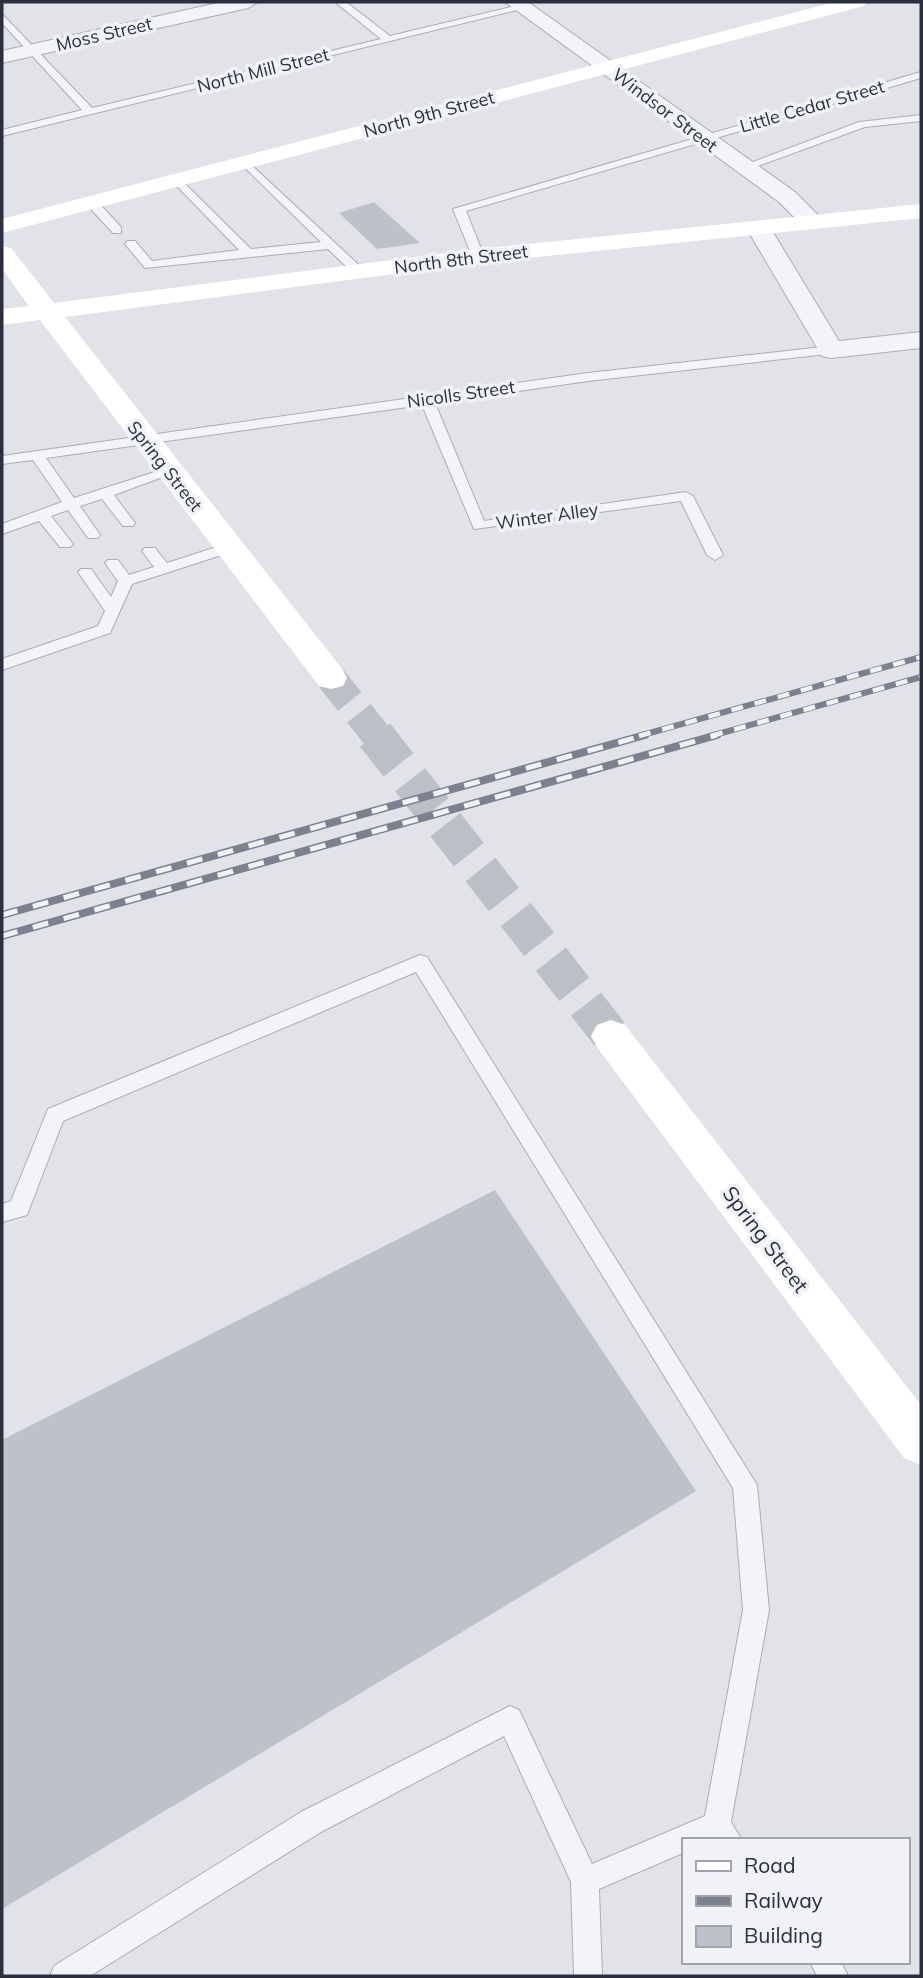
<svg xmlns="http://www.w3.org/2000/svg" width="923" height="1978" font-family="Mulish,sans-serif">
<style>
.building{fill:#bec1ca}
.lines{fill:none;stroke-linecap:round;stroke-linejoin:round}
.secondary-tunnel-far1{stroke:#bdbfc6;stroke-width:30;stroke-dasharray:30 15;stroke-linecap:butt}
.secondary-tunnel{stroke:#bdbfc6;stroke-width:38;stroke-dasharray:38 19;stroke-linecap:butt}
.lane-casing{stroke:#aaadb5;stroke-width:2}
.street-casing{stroke:#aaadb5;stroke-width:2}
.lane{fill:#f3f4f7;fill-rule:evenodd}
.street{fill:#f3f4f7;fill-rule:evenodd}
.secondary{fill:#fff;fill-rule:evenodd}
.rail-far1-casing{stroke:#7c8190;stroke-width:6}
.rail-casing{stroke:#7c8190;stroke-width:8}
.rail-far1{stroke:#f0f2f6;stroke-width:4.5;stroke-dasharray:12;stroke-linecap:butt}
.rail{stroke:#f0f2f6;stroke-width:5;stroke-dasharray:16;stroke-linecap:butt}
.labels{text-anchor:middle;dominant-baseline:central;stroke-width:7;stroke-linejoin:round;paint-order:stroke}
.far-street-label{font-size:18px;fill:#2b2f3e;stroke:#f0f2f6}
.street-label{font-size:21px;fill:#2b2f3e;stroke:#f0f2f6}
</style>
<rect width="100%" height="100%" fill="#e1e3e8"/>
<g class="building">
<path d="M 374,202 L 420,243 L 377,249 L 339,213 Z"/>
<path d="M 495,1190 L 696,1491 L 2,1909 L 2,1440 Z"/>
</g>
<g class="lines">
<path class="secondary-tunnel-far1" d="M 331,678 L 377,736"/>
<path class="secondary-tunnel" d="M 375,735 L 611,1036"/>
<defs>
<g id="lane">
<path d="M 335,2 L 346,2 L 390,36 L 524,4 L 529,7 L 2,136 L 2,130 L 82,110 L 2,23 L 2,14 L 92,108 L 381,39 Z"/>
<path d="M 921,72 L 921,78 L 466,211 L 484,256 L 482,259 L 472,256 L 453,209 Z"/>
<path d="M 921,115 L 921,121 L 865,127 L 747,170 L 737,168 L 859,122 Z"/>
<path d="M 245,159 L 362,268 L 362,274 L 354,274 L 328,249 L 145,268 L 125,244 L 127,241 L 135,241 L 152,261 L 239,250 L 173,182 L 173,178 L 177,176 L 251,249 L 321,242 L 241,164 L 239,162 Z"/>
<path d="M 87,199 L 95,199 L 121,227 L 121,233 L 113,233 L 87,205 Z"/>
<path d="M 831,346 L 836,347 L 836,353 L 588,381 L 435,403 L 484,521 L 686,492 L 693,496 L 723,555 L 715,560 L 707,555 L 681,501 L 474,529 L 422,405 L 46,458 L 74,498 L 164,469 L 174,469 L 176,472 L 114,495 L 135,523 L 133,526 L 123,526 L 102,499 L 80,506 L 100,535 L 98,538 L 88,538 L 68,510 L 51,516 L 73,544 L 70,547 L 60,547 L 39,521 L 2,534 L 2,524 L 62,502 L 33,460 L 2,464 L 2,456 L 588,373 Z"/>
<path d="M 229,543 L 234,545 L 234,551 L 132,584 L 110,633 L 2,670 L 2,659 L 98,626 L 105,611 L 78,572 L 81,569 L 91,569 L 111,597 L 118,581 L 105,563 L 108,560 L 118,560 L 129,575 L 154,567 L 142,551 L 145,548 L 155,548 L 167,563 Z"/>
<path d="M 420,955 L 427,957 L 757,1485 L 769,1610 L 731,1822 L 742,1840 L 683,1840 L 683,1853 L 599,1889 L 602,1976 L 574,1976 L 571,1882 L 504,1736 L 321,1832 L 90,1976 L 50,1976 L 54,1966 L 301,1812 L 510,1706 L 519,1710 L 592,1864 L 705,1816 L 743,1610 L 733,1488 L 416,972 L 63,1121 L 27,1215 L 2,1222 L 2,1204 L 11,1201 L 48,1109 Z"/>
<path d="M 810,1962 L 841,1962 L 848,1976 L 817,1976 Z"/>
</g>
<g id="street">
<path d="M 222,2 L 258,2 L 248,8 L 2,63 L 2,51 Z"/>
<path d="M 505,2 L 528,2 L 795,192 L 824,221 L 821,226 L 803,226 L 779,202 Z"/>
<path d="M 759,222 L 768,224 L 771,229 L 839,341 L 921,332 L 921,348 L 831,358 L 822,356 L 747,229 L 750,224 Z"/>
</g>
</defs>
<use href="#lane" class="lane-casing"/>
<use href="#street" class="street-casing"/>
<use href="#lane" class="lane"/>
<use href="#street" class="street"/>
<g class="secondary">
<path d="M 835,2 L 867,2 L 864,6 L 2,233 L 2,219 Z"/>
<path d="M 921,204 L 921,218 L 478,263 L 65,317 L 343,670 L 347,678 L 343,686 L 331,689 L 319,686 L 40,320 L 2,325 L 2,309 L 29,306 L 2,269 L 2,246 L 11,248 L 54,303 L 478,249 Z"/>
<path d="M 611,1020 L 625,1025 L 921,1405 L 921,1465 L 904,1458 L 597,1047 L 591,1036 L 597,1025 Z"/>
</g>
<defs>
<g id="rail-far1">
<path d="M 639,736 L 921,657"/>
<path d="M 711,736 L 921,677"/>
</g>
<g id="rail">
<path d="M 2,915 L 645,735"/>
<path d="M 2,936 L 717,735"/>
</g>
</defs>
<use href="#rail-far1" class="rail-far1-casing"/>
<use href="#rail" class="rail-casing"/>
<use href="#rail-far1" class="rail-far1"/>
<use href="#rail" class="rail"/>
</g>
<g class="labels">
<g class="far-street-label">
<text transform="translate(104 34) rotate(-13)">Moss Street</text>
<text transform="translate(263 70) rotate(-14)">North Mill Street</text>
<text transform="translate(812 106) rotate(-16)">Little Cedar Street</text>
<text transform="translate(665 110) rotate(37)">Windsor Street</text>
<text transform="translate(429 114) rotate(-15)">North 9th Street</text>
<text transform="translate(461 259) rotate(-7)">North 8th Street</text>
<text transform="translate(461 394) rotate(-8)">Nicolls Street</text>
<text transform="translate(165 466) rotate(52)">Spring Street</text>
<text transform="translate(547 516) rotate(-8)">Winter Alley</text>
</g>
<g class="street-label">
<text transform="translate(766 1239) rotate(53)">Spring Street</text>
</g>
</g>
<rect width="923" height="1978" fill="none" stroke="#2b2f3e" stroke-width="7"/>
<rect x="682" y="1838" width="228" height="126" fill="#f0f2f6" stroke="#a1a4ac" stroke-width="2"/>
<rect x="696" y="1861" width="35" height="10" fill="#ffffff" stroke="#a1a4ac" stroke-width="2"/>
<text x="744" y="1873" font-size="21" fill="#2b2f3e">Road</text>
<rect x="696" y="1896" width="35" height="10" fill="#7c8190" stroke="#a1a4ac" stroke-width="2"/>
<text x="744" y="1908" font-size="21" fill="#2b2f3e">Railway</text>
<rect x="696" y="1926" width="35" height="21" fill="#bec1ca" stroke="#a1a4ac" stroke-width="2"/>
<text x="744" y="1943" font-size="21" fill="#2b2f3e">Building</text>
</svg>
